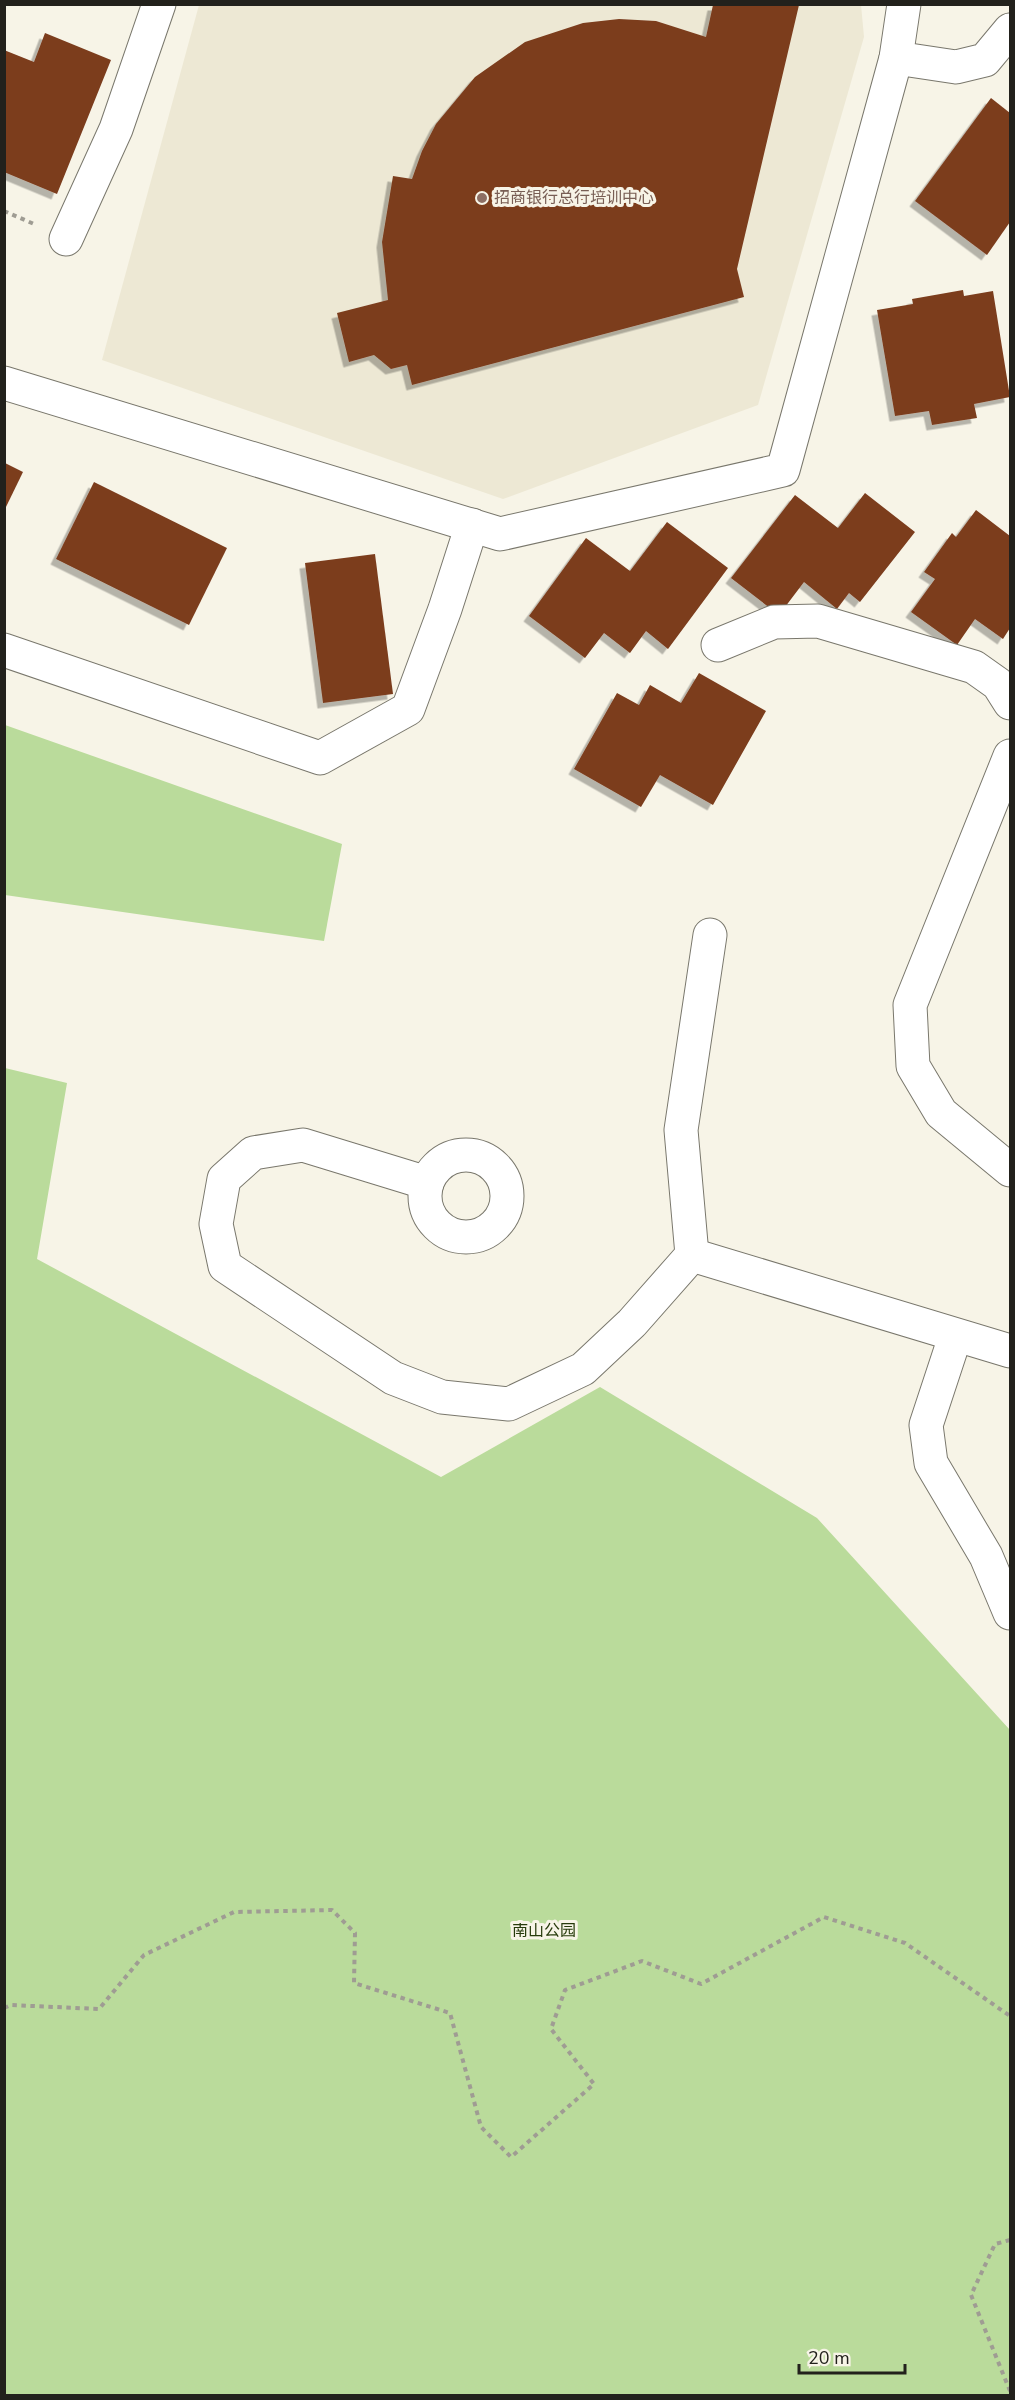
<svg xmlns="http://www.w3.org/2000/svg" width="1015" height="2400" font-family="'Nunito Sans','Noto Sans SC',sans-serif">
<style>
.built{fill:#ede8d4}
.green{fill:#badb9b}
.building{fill:#7b3d1f;filter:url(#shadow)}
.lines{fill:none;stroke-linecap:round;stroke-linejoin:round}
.minor-casing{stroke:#79776c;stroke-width:35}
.path{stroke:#9f9c93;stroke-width:4;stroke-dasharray:4.5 4.5;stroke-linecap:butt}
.minor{stroke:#fff;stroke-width:33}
.education-dot{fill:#8d6e63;stroke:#f7f4e7;stroke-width:2}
.labels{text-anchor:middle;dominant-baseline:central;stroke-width:6;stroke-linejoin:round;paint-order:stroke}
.education-label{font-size:16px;fill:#785e54;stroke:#f7f4e7;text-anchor:start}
.park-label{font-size:16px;fill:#273b0c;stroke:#f7f4e7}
</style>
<defs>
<filter id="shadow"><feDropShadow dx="-5.5" dy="5.5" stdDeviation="0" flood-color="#0004"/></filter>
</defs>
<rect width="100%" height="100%" fill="#f7f4e7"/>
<path class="built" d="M 199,5 L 861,5 L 864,37 L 758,405 L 503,499 L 102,360 Z"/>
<g class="green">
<path d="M 5,725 L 342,844 L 324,941 L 5,895 Z"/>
<path d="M 5,1068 L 67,1083 L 37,1259 L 441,1477 L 600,1387 L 817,1518 L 1010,1730 L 1010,2395 L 5,2395 Z"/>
</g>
<g class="building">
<path d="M 713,5 L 799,5 L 737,269 L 744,297 L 412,385 L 407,365 L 391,369 L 374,355 L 349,362 L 337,313 L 388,300 L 382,242 L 393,176 L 412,179 L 422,151 L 436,124 L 475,77 L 525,42 L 583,23 L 619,19 L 656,21 L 706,37 Z"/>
<path d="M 45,33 L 111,60 L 57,194 L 4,172 L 4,50 L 34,62 Z"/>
<path d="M 991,98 L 1010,113 L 1010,222 L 987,255 L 915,201 Z"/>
<path d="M 963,290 L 964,296 L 993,291 L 1010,397 L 974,404 L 977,418 L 932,425 L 929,411 L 895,416 L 877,310 L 913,304 L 912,299 Z"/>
<path d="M 5,463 L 23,472 L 5,509 Z"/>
<path d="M 94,482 L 227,548 L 189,625 L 56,559 Z"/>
<path d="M 865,493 L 915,532 L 860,602 L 849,593 L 837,609 L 804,582 L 779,615 L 731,578 L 795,495 L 838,528 Z"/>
<path d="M 976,510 L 1010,536 L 1010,628 L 1003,639 L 975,619 L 957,645 L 911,612 L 935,579 L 924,572 L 952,533 L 956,537 Z"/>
<path d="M 667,522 L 728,568 L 668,649 L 646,631 L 630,653 L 604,633 L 585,658 L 529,616 L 586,538 L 630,571 Z"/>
<path d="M 375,554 L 393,694 L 323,703 L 305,563 Z"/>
<path d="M 699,673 L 766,711 L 713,805 L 660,775 L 641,807 L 574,769 L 617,693 L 639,705 L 650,685 L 681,703 Z"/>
</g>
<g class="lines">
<defs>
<g id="minor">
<path d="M 896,58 L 956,67 L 985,60 L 1010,30"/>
<path d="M 66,239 L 116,129 L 159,4"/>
<path d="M 4,383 L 500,534 L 783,470 L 896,58 L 904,4"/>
<path d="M 718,645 L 774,622 L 818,621 L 974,667 L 998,684 L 1010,703"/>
<path d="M 4,650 L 320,758 L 408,709 L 445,609 L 472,525"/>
<path d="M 1010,756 L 910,1005 L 913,1066 L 941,1113 L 1010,1170"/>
<circle cx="466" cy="1196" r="41"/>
<path d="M 427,1183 L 303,1145 L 253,1153 L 224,1179 L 216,1224 L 225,1266 L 393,1378 L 442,1397 L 509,1404 L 583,1369 L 632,1323 L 692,1255 L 681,1130 L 710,935"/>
<path d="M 692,1255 L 1010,1351"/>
<path d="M 955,1337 L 926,1425 L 931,1463 L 986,1556 L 1010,1613"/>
</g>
</defs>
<use href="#minor" class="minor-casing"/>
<g class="path">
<path d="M 4,211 L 34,224"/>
<path d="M 4,2008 L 11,2005 L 99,2009 L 144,1955 L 234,1912 L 332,1910 L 355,1933 L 354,1983 L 450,2013 L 481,2127 L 511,2157 L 594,2084 L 551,2029 L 565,1990 L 642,1961 L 701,1984 L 824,1917 L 905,1943 L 1010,2016"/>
<path d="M 1010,2240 L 995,2244 L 971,2295 L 1010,2391"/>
</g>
<use href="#minor" class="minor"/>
</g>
<circle class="education-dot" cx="482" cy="198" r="6"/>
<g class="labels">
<g class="education-label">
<text x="494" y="198">招商银行总行培训中心</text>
</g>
<g class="park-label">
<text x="544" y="1931">南山公园</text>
</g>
</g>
<rect width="1015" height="2400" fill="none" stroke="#22211c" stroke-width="12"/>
<path d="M799 2364v9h106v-9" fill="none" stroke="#22211c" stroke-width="3"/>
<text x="808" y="2364" font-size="18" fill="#22211c" stroke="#f7f4e7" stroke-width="4.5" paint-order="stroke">20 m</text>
</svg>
